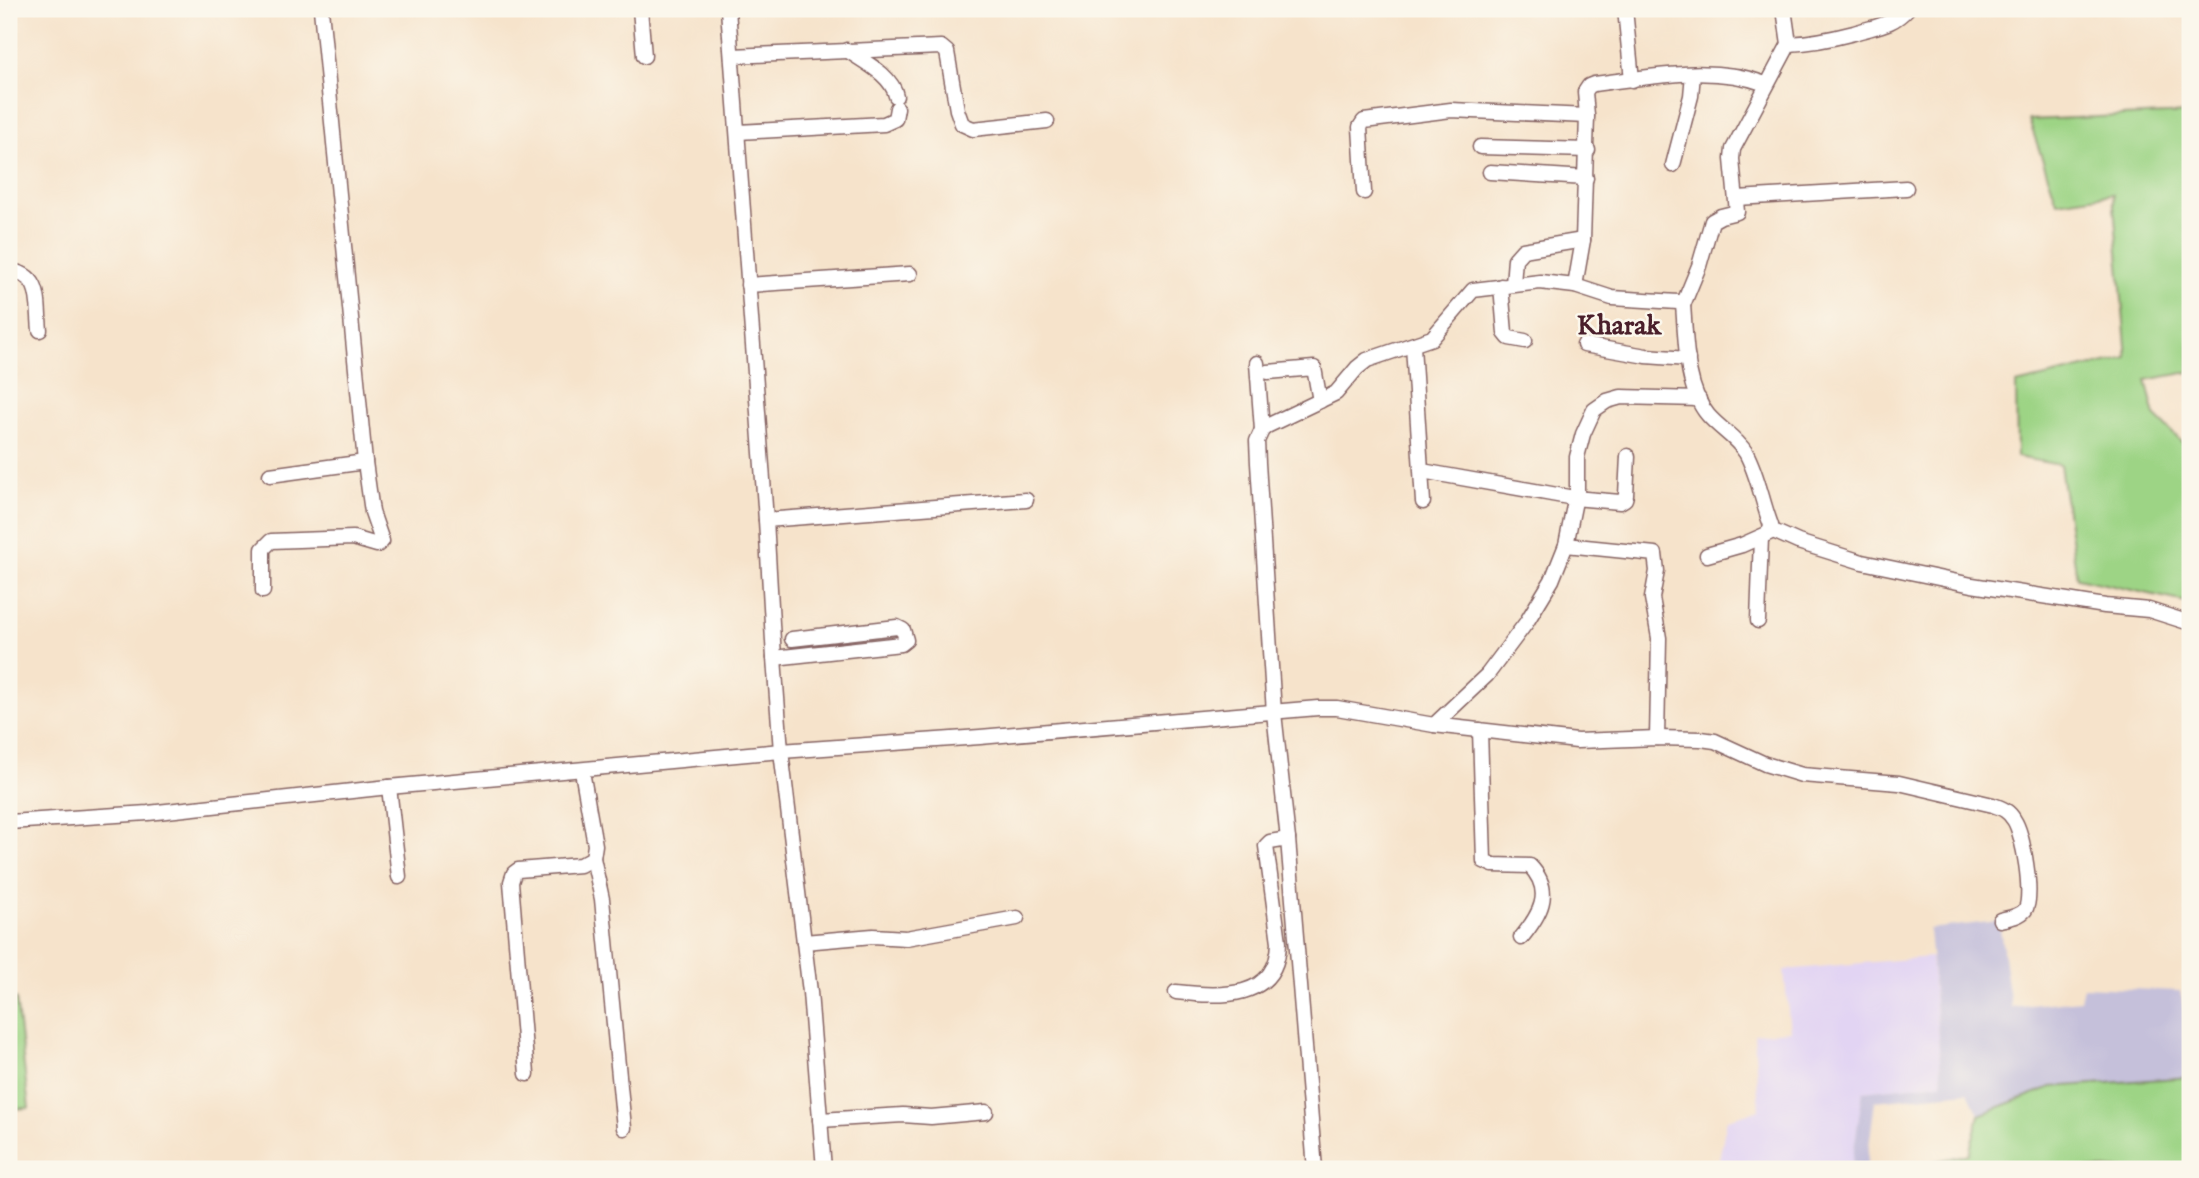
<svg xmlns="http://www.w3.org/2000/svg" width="2199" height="1178" font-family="'IM FELL English',serif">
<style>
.built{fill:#e2d4f3}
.industrial{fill:#c5c0da}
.green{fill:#9dd485;stroke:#747a58;stroke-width:2}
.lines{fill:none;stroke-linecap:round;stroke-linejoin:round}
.minor-casing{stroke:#866463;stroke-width:17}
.minor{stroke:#fff;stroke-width:14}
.labels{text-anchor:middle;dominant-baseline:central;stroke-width:5;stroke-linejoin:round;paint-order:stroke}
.neighbourhood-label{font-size:28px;font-weight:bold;fill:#4a1f2b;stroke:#fbf7ec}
</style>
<rect width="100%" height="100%" fill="#fbf7ec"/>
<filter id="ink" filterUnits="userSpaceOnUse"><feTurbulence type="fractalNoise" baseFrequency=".0143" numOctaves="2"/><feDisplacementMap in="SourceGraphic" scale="14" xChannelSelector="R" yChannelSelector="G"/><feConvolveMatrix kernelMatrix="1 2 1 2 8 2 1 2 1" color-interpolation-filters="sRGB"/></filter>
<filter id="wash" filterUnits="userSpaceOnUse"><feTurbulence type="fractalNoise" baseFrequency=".00686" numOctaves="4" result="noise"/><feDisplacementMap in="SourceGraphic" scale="28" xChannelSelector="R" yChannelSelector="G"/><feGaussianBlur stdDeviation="1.57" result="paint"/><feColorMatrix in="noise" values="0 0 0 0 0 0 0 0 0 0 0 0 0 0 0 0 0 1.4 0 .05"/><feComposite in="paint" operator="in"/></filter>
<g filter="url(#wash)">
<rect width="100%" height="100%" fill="#f6e3cb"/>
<path class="built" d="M 1931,957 L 1942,1083 L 1863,1091 L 1851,1169 L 1717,1169 L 1727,1119 L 1759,1110 L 1754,1034 L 1790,1031 L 1784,970 Z"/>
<path class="industrial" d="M 1999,921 L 2011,1007 L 2080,1000 L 2083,987 L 2180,991 L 2190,1028 L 2190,1077 L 2051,1087 L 1979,1115 L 1968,1092 L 1875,1101 L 1866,1169 L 1851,1169 L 1863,1091 L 1942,1083 L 1929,929 Z"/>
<g class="green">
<path d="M 2190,113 L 2190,372 L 2146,380 L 2155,416 L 2190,450 L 2190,603 L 2077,578 L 2060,465 L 2017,457 L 2016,384 L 2127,358 L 2113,194 L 2057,202 L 2029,120 Z"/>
<path d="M 16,999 L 29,1108 L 9,1109 L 9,1000 Z"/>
<path d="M 2190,1077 L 2190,1169 L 1902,1169 L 1969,1154 L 1979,1115 L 2051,1087 Z"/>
</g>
</g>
<g filter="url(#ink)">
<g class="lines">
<defs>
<g id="minor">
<path d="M 640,9 L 644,56"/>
<path d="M 728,9 L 766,520 L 774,658 L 781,751 L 810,992 L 824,1169"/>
<path d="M 1625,9 L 1632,80"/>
<path d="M 1789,44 C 1812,43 1831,39 1854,33 C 1875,26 1892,26 1907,9"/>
<path d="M 847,50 C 864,62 892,75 896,96"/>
<path d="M 732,56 L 941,47 L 947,52 L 957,110 L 962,124 L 973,129 L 1047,121"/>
<path d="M 1587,116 L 1585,92 L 1589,86 L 1594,84 C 1651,77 1711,64 1766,84"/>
<path d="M 738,132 L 884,124 L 895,119 L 897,108"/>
<path d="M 1480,147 L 1588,150"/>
<path d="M 1673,165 L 1691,96 L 1693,74"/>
<path d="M 1490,172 L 1586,178"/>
<path d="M 1364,192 L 1360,127 L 1364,121 L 1451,110 L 1587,116 L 1583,240 L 1575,286"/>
<path d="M 1737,198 L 1906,188"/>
<path d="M 9,271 C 43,274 37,303 40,330"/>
<path d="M 1513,284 L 1515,259 L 1523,250 L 1583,240"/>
<path d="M 748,285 L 910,274"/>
<path d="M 1501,286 L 1505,333 L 1509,338 L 1525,341"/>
<path d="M 1683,305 L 1699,266 L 1712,221 L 1721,216 L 1737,212 L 1732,159 L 1733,149 L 1789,44 L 1784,9"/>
<path d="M 1584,345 L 1646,356 L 1688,359"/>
<path d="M 1413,346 L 1423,502"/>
<path d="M 1257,363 L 1262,430"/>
<path d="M 1268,372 L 1314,368 L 1320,401"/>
<path d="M 1422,471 L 1574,498 L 1620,502 L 1625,499 L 1626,495 L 1628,456"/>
<path d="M 270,475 L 365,462"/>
<path d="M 766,520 L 1026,500"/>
<path d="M 1771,530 L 1798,542 L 1862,562 L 1972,585 L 2105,606 L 2149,610 L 2190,623"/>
<path d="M 1566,545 L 1655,554 L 1657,571 L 1652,598 L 1659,638 L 1657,738"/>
<path d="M 263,591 L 263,549 L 271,541 L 353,538 L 377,545 L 382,541 L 372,512 L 365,462 L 321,9"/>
<path d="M 1758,621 L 1761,537"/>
<path d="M 774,658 L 901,644 L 906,640 L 903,630 L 897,627 L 792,639"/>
<path d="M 1434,725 L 1487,675 L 1526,623 L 1552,580 L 1566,545 L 1577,491 L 1577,457 L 1583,434 L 1594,410 L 1607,401 L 1621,397 L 1699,399"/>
<path d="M 1480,730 L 1484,861 L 1493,865 L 1530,866 C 1555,892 1539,916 1521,938"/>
<path d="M 389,787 L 399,877"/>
<path d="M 9,822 L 148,813 L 389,787 L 781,751 L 980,737 L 1318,708 L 1337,708 L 1434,725 L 1577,741 L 1657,738 L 1701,739 L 1715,741 L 1765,764 L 1802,775 L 1899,783 L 1993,805 C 2002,808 2009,811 2014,820 C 2023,833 2034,897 2025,910 C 2019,917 2008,918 2000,920"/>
<path d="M 593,858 L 602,899 L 624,1128"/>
<path d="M 804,942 L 873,936 L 906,938 L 1017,918"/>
<path d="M 1176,992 C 1220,997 1278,1001 1279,942 L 1266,846 L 1270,842 L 1288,839"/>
<path d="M 527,1074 L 511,882 L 514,873 L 518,870 L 580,865 L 593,858 L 595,845 L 582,771"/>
<path d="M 820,1120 L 903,1115 L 931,1117 L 986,1112"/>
<path d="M 1315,1169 L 1288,839 L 1274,713 L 1258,463 L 1257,441 L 1262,430 L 1267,426 L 1336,393 L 1357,368 L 1367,360 L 1432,338 L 1473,290 L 1540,282 L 1575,286 L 1612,298 L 1678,302 L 1683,305 C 1686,339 1685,388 1708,415 C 1720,429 1736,437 1746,453 C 1758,475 1762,502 1771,525 L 1769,533 L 1742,545 L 1707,555"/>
</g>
</defs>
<use href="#minor" class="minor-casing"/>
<use href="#minor" class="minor"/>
</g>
</g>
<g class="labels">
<g class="neighbourhood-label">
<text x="1619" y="326">Kharak</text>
</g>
</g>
<rect width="2199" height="1178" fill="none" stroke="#fbf7ec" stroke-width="35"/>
</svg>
